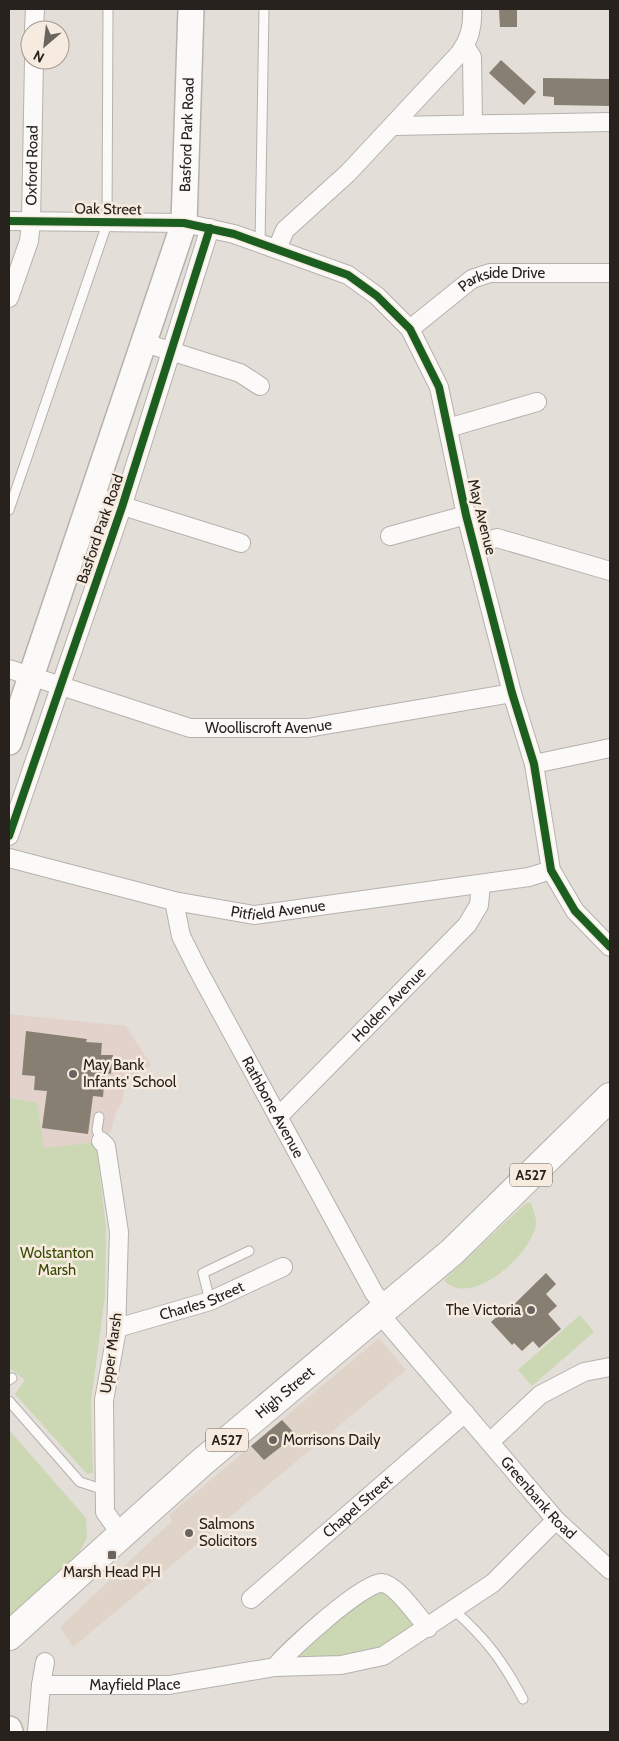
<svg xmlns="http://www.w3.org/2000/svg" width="619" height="1741" font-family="Cabin,sans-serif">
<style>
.built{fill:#e0d3c8}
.education{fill:#e3d2cc}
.green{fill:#ccd7b4}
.building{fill:#867f72}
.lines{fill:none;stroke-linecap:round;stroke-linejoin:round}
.service-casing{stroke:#b6b1ad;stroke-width:11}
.minor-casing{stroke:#b6b1ad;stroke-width:20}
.secondary-casing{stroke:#b6b1ad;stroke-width:28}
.trunk-casing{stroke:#b6b1ad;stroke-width:30}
.service{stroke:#fbfaf9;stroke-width:9}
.minor{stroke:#fbfaf9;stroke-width:18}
.secondary{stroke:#fbfaf9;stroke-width:25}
.trunk{stroke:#fbfaf9;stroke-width:28}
.cycleway-casing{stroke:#f7ebdf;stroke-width:11}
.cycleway{stroke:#1b5e20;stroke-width:8}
.poi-dot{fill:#69645f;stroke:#f7ebdf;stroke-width:2}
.labels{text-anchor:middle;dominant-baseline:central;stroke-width:5;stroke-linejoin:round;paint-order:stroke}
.shield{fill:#f7ebdf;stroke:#655e58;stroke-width:1}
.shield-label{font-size:14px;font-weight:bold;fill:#27221e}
.street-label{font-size:15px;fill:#27221e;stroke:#f7ebdf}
.poi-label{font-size:15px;fill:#27221e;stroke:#f7ebdf;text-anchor:start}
.park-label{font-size:15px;fill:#354a02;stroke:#f7ebdf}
</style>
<rect width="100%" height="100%" fill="#e4ded8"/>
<path class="built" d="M 379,1338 L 406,1370 L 73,1647 L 60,1627 L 172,1521 L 169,1515 Z"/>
<path class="education" d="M 9,1014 L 126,1026 L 151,1065 L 125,1083 L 123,1101 L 116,1112 L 111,1132 L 96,1142 L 44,1148 L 38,1107 L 35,1102 L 9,1098 Z"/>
<g class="green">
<path d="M 9,1098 L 35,1102 L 38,1107 L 44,1148 L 96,1142 L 106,1228 L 105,1296 L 91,1401 L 93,1473 L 87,1474 L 15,1394 L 25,1380 L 11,1369 L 9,1370 Z"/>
<path d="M 526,1203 L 531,1203 C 533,1209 536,1216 536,1222 C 536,1250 471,1311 444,1280 Z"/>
<path d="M 580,1315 L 594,1332 L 532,1386 L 518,1370 Z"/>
<path d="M 9,1430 L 86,1518 L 87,1538 L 78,1554 L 9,1617 Z"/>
<path d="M 382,1583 L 428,1628 L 383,1656 L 275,1667 Z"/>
</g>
<g class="building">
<path d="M 499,9 L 517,9 L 517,27 L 500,27 Z"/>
<path d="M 501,60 L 536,92 L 524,105 L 489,73 Z"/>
<path d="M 543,78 L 610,79 L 610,106 L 554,105 L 554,97 L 543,96 Z"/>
<path d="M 26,1031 L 87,1039 L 86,1042 L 102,1043 L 101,1055 L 113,1055 L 111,1074 L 105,1073 L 103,1097 L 93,1096 L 88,1134 L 42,1128 L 47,1091 L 34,1090 L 35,1076 L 22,1075 Z"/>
<path d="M 546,1273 L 556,1284 L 546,1294 L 557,1306 L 548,1314 L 561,1329 L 539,1348 L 533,1341 L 522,1351 L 514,1343 L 512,1345 L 491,1322 L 500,1314 L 502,1316 Z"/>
<path d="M 282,1420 L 296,1435 L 264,1460 L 251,1446 Z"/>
</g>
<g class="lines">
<defs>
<g id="service">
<path d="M 260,243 L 264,9"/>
<path d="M 9,510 L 107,224 L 108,9"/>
<path d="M 99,1117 L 97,1130 L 101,1141"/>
<path d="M 210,1301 L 203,1273 L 249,1251"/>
<path d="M 9,1380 L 12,1378"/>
<path d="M 9,1401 L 80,1482 L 105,1490"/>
<path d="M 454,1610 C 487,1640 502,1660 523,1699"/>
</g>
<g id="minor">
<path d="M 34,30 L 35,9"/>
<path d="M 465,46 L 472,57 L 473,124"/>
<path d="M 394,126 L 610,122"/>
<path d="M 9,221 L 184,223 L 234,234 L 348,275 L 377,296 L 410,329 L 439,387 L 466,515 L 512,693 L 534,764 L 551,870 L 575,911 L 610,947"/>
<path d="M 277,249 L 285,230 L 348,173 L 459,54 C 470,39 473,26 472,9"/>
<path id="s1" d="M 9,298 L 29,241 L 31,222 L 34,60"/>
<path id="s2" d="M 410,329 L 472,279 L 490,273 L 610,273"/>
<path d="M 145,343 L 240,373 L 260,386"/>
<path d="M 448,428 L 537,402"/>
<path d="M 91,496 L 241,543"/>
<path d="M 390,536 L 466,515"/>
<path d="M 475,545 L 497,538 L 610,571"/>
<path id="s3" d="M 9,669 L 190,728 L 308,728 L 512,693"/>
<path d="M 534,764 L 610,748"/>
<path d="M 9,836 L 122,507 L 210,228"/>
<path id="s4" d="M 9,858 L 174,901 L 254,915 L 529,877 L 551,870"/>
<path id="s5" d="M 174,901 L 181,936 L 198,970 L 374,1293 L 386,1307"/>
<path id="s6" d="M 278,1117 L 467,925 L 479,905 L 481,884"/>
<path d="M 101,1141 L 106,1146 L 119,1232 L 116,1335 L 104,1400 L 105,1512 L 120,1533"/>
<path id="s7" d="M 379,1313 L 556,1520 L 610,1570"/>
<path id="s8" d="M 117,1328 L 210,1301 L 283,1267"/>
<path d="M 490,1442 L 540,1395 L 584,1372 L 610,1367"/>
<path id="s9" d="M 251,1599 L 465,1413"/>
<path d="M 275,1667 C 289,1650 363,1582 382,1583 C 396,1584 418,1617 428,1628"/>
<path d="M 41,1685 L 45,1662"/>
<path id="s10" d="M 37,1732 L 41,1685 L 169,1685 L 275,1667 L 341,1665 L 383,1656 L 493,1583 L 556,1520"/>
</g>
<g id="secondary">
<path id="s11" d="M 9,742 L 184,223 L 191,9"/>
<path d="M 9,1729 L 10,1732"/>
</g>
<g id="trunk">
<path id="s12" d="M 9,1636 L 201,1463 L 452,1252 L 610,1097"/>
</g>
</defs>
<use href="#service" class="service-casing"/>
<use href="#minor" class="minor-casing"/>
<use href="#secondary" class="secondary-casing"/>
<use href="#trunk" class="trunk-casing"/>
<use href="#service" class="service"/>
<use href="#minor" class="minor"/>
<use href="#secondary" class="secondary"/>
<use href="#trunk" class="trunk"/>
<defs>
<g id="cycleway">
<path d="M 9,221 L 184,223 L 234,234 L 348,275 L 377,296 L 410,329 L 439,387 L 466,515 L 512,693 L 534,764 L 551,870 L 575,911 L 610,947"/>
<path d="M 9,836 L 122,507 L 210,228"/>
</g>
</defs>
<use href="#cycleway" class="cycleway-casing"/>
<use href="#cycleway" class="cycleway"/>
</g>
<g class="poi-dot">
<circle cx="73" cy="1074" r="5"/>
<circle cx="531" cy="1310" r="5"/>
<circle cx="273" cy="1440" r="5"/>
<circle cx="189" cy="1533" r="5"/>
<rect x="107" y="1550" width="10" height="10" rx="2.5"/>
</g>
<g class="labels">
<g class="shield">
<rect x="510" y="1163.5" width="42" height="23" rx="4"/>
<rect x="206" y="1428.5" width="42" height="23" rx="4"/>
</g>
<g class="shield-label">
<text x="531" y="1175">A527</text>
<text x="227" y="1440">A527</text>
</g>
<g class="street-label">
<text stroke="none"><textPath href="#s11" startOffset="636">Basford Park Road</textPath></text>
<text stroke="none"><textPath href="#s1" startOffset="136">Oxford Road</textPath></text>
<text transform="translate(108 209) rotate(1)">Oak Street</text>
<text stroke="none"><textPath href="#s2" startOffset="109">Parkside Drive</textPath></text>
<text transform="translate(482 517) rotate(76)">May Avenue</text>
<text transform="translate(100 529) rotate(-71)">Basford Park Road</text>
<text stroke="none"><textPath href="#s3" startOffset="269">Woolliscroft Avenue</textPath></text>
<text stroke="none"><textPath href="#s4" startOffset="276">Pitfield Avenue</textPath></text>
<text stroke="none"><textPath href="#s6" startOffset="158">Holden Avenue</textPath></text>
<text stroke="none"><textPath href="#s5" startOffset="230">Rathbone Avenue</textPath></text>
<text stroke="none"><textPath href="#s8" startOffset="89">Charles Street</textPath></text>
<text transform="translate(111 1353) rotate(-82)">Upper Marsh</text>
<text stroke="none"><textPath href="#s12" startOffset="368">High Street</textPath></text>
<text stroke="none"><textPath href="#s7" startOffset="244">Greenbank Road</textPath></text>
<text stroke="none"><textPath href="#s9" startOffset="141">Chapel Street</textPath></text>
<text stroke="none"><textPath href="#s10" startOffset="141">Mayfield Place</textPath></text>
</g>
<g class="poi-label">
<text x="83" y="1065">May Bank<tspan x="83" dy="17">Infants' School</tspan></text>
<text x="521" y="1310" text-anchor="end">The Victoria</text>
<text x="283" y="1440">Morrisons Daily</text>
<text x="199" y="1524">Salmons<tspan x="199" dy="17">Solicitors</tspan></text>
<text x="112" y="1572" text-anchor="middle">Marsh Head PH</text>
</g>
<g class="park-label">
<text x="57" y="1253">Wolstanton<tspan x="57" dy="17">Marsh</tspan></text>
</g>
</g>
<rect width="619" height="1741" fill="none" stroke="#27221e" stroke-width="20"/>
<g transform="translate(45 45) rotate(208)"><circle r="24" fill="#f7ebdf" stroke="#a49b92"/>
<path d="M0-4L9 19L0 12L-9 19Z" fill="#69645f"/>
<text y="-8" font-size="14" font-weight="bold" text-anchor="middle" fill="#27221e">N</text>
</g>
</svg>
